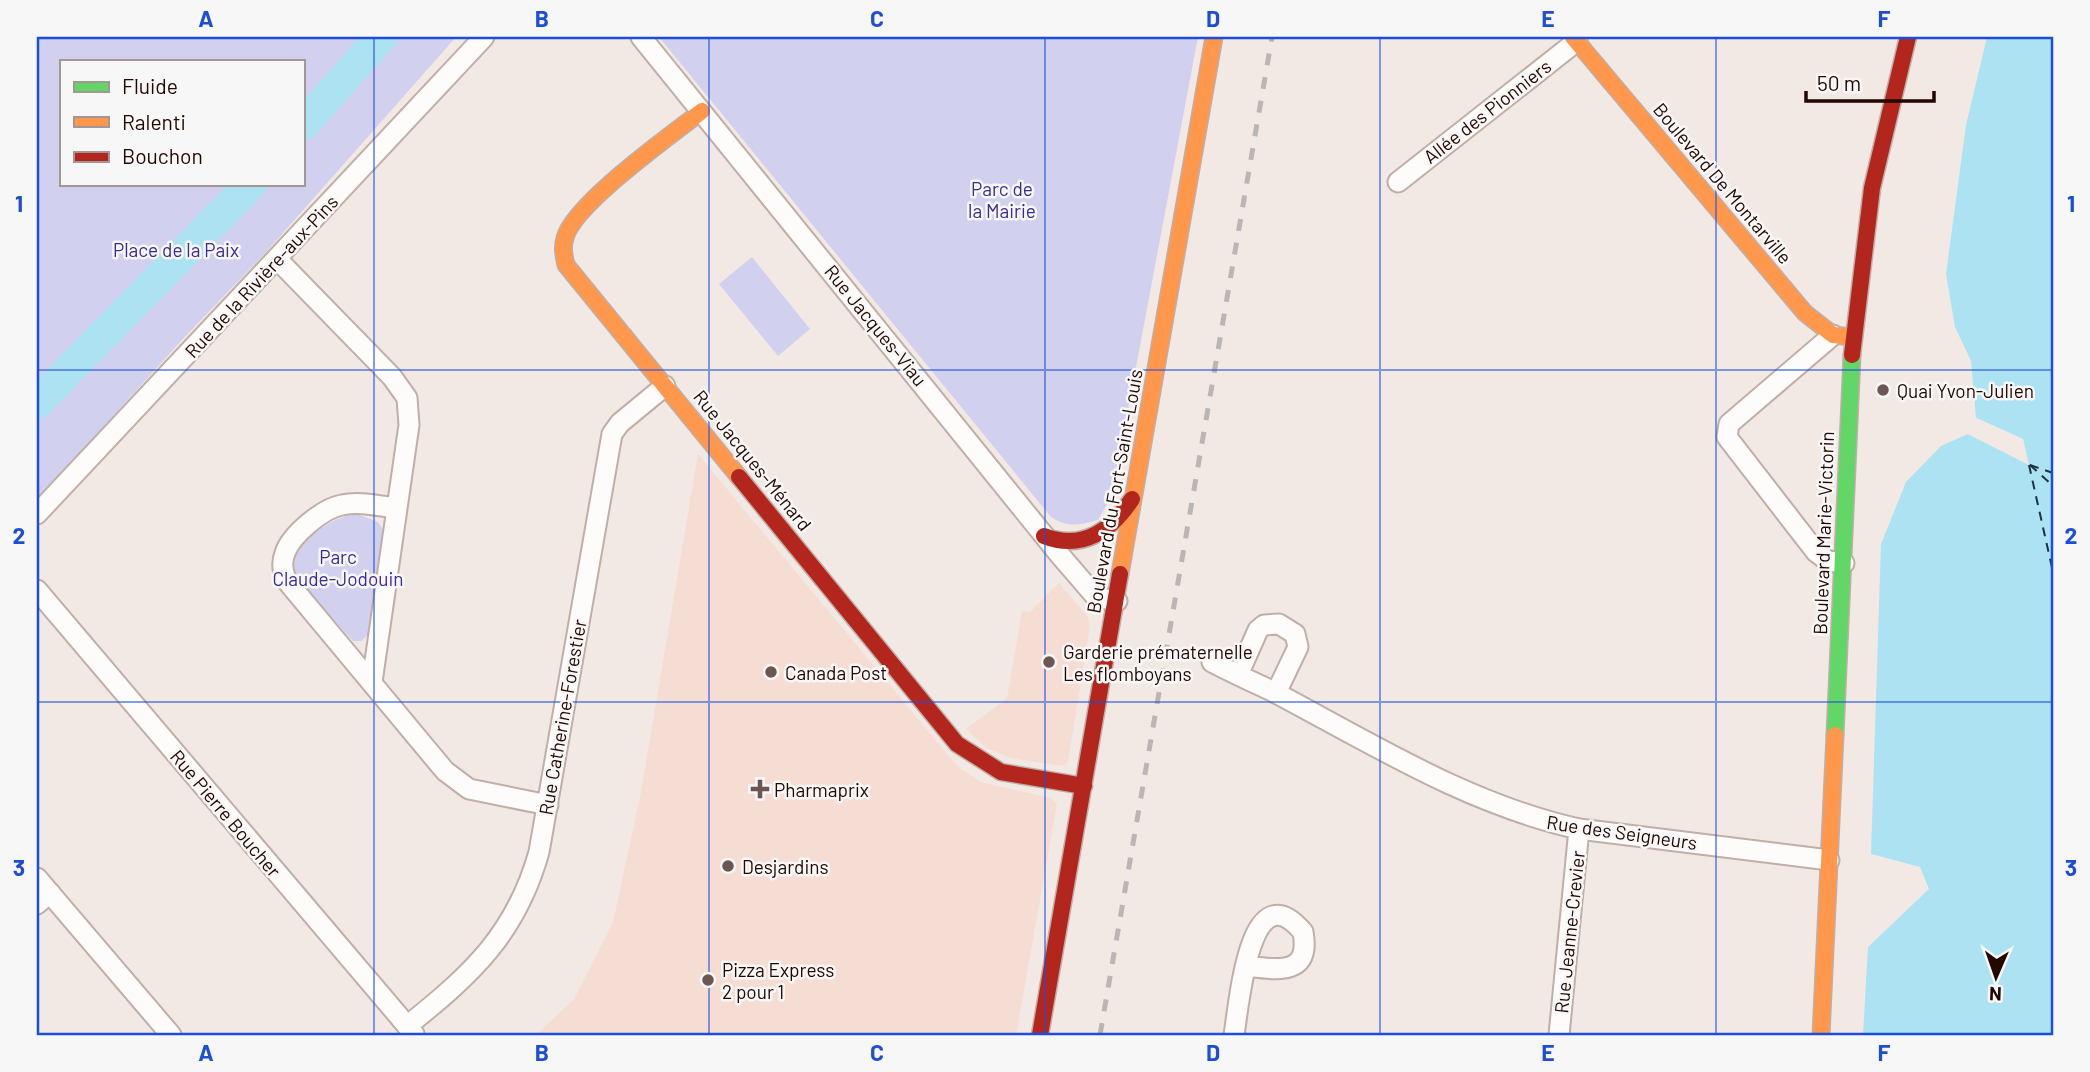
<svg xmlns="http://www.w3.org/2000/svg" width="2090" height="1072" font-family="Barlow,sans-serif">
<style>
.built{fill:#f6ddd4}
.green{fill:#d2d0ef;fill-rule:evenodd}
.water{fill:#ade2f3}
.pier{fill:#f2e9e5}
.lines{fill:none;stroke-linecap:round;stroke-linejoin:round}
.river{stroke:#ade2f3;stroke-width:32}
.ferry{stroke:#1b343d;stroke-width:2;stroke-dasharray:9 7;stroke-linecap:butt}
.street-casing{stroke:#c0aea7;stroke-width:23}
.fast-casing{stroke:#c0aea7;stroke-width:19}
.slow-casing{stroke:#c0aea7;stroke-width:19}
.jam-casing{stroke:#c0aea7;stroke-width:19}
.street{stroke:#fdfcfb;stroke-width:19}
.fast{stroke:#63d668;stroke-width:16}
.slow{stroke:#ff974d;stroke-width:16}
.jam{stroke:#b3261e;stroke-width:16}
.rail{stroke:#bbb6b5;stroke-width:5;stroke-dasharray:12 12;stroke-linecap:butt}
.grid{fill:none;stroke:#1d4ed8;stroke-width:2;stroke-opacity:0.55}
.poi-dot{fill:#6b5651;stroke:#f7f7f7;stroke-width:2.5}
.labels{text-anchor:middle;dominant-baseline:central;stroke-width:5;stroke-linejoin:round;paint-order:stroke}
.street-label{font-size:19px;fill:#230701;stroke:#f7f7f7}
.park-label{font-size:19px;fill:#3a2a9a;stroke:#f7f7f7}
.poi-label{font-size:19px;fill:#230701;stroke:#f7f7f7;text-anchor:start}
.neatline{fill:none;stroke:#1d4ed8;stroke-width:2.5}
.grid-label{font-size:23px;text-anchor:middle;font-weight:bold;fill:#1d4ed8}
</style>
<rect width="100%" height="100%" fill="#f2e9e5"/>
<g class="built">
<path d="M 698,454 L 958,767 L 981,782 L 1051,798 L 1057,804 L 1016,1035 L 536,1035 L 574,999 L 613,922 L 641,792 Z"/>
<path d="M 1059,583 L 1088,617 L 1090,626 L 1068,762 L 1062,766 L 1010,758 L 985,747 L 966,729 L 1007,698 L 1022,611 L 1030,612 Z"/>
</g>
<g class="green">
<path d="M 37,37 L 456,37 L 268,250 L 182,340 L 37,500 ZM 61,61 L 303,61 L 303,184 L 61,184 Z"/>
<path d="M 659,37 L 1198,37 L 1112,495 L 1098,520 C 1079,525 1068,528 1051,517 Z"/>
<path d="M 752,257 L 810,329 L 778,356 L 719,284 Z"/>
<path d="M 357,514 L 378,522 L 383,530 L 368,635 L 361,641 L 353,641 L 295,576 C 285,545 330,517 357,514 Z"/>
</g>
<path class="water" d="M 1987,37 L 2053,37 L 2053,1035 L 1863,1035 L 1868,947 L 1929,889 L 1920,867 L 1871,854 L 1881,544 L 1906,482 L 1941,446 L 1968,434 L 2028,464 L 2023,439 L 1976,418 L 1971,361 L 1955,327 L 1946,274 L 1966,125 Z"/>
<path class="pier" d="M 1972,416 L 2023,439 L 2029,465 L 1964,432 L 1970,431 L 2024,458 L 2020,442 L 1974,421 Z"/>
<g class="lines">
<g class="river">
<path d="M 303,125 L 381,37"/>
<path d="M 37,403 L 251,184"/>
</g>
<g class="ferry">
<path d="M 2029,465 L 2053,572"/>
<path d="M 2030,465 L 2053,486"/>
<path d="M 2030,465 L 2053,473"/>
</g>
<defs>
<g id="street">
<path d="M 641,37 L 1059,554 L 1096,597 L 1117,601"/>
<path d="M 1398,182 L 1577,41"/>
<path d="M 277,259 L 392,377 L 407,398 L 409,425 L 372,682"/>
<path d="M 1833,335 L 1729,424 L 1727,437 L 1816,552 L 1828,561 L 1844,563"/>
<path d="M 396,508 C 378,506 359,501 342,505 C 323,508 291,535 285,553 C 281,563 283,571 286,580 L 445,771 L 469,789 L 548,805"/>
<path d="M 37,514 L 484,37"/>
<path d="M 37,590 L 414,1034"/>
<path d="M 1212,662 C 1233,673 1255,683 1276,693 L 1298,647 L 1295,634 L 1279,624 L 1264,625 L 1258,630 L 1238,675"/>
<path d="M 1276,693 C 1374,745 1470,805 1579,829 L 1829,860"/>
<path d="M 37,878 L 171,1035"/>
<path d="M 37,904 L 50,893"/>
<path d="M 407,1026 C 472,974 516,934 539,852 L 612,434 L 620,423 L 665,386"/>
<path d="M 1234,1035 C 1239,1006 1249,868 1303,932 C 1311,976 1277,970 1247,966"/>
<path d="M 1559,1035 L 1579,829"/>
</g>
<path id="fast" d="M 1835,735 L 1852,355"/>
<g id="slow">
<path d="M 1573,37 L 1805,313 L 1833,335 L 1853,337"/>
<path d="M 702,111 C 672,134 573,205 565,238 C 562,248 564,256 566,265 L 739,477"/>
<path d="M 1120,574 L 1214,37"/>
<path d="M 1821,1035 L 1835,735"/>
</g>
<g id="jam">
<path d="M 1852,355 L 1872,188 L 1908,37"/>
<path d="M 739,477 L 957,744 L 1001,772 L 1084,786"/>
<path d="M 1044,536 C 1082,551 1111,531 1132,499"/>
<path d="M 1040,1035 L 1120,574"/>
</g>
</defs>
<use href="#street" class="street-casing"/>
<use href="#fast" class="fast-casing"/>
<use href="#slow" class="slow-casing"/>
<use href="#jam" class="jam-casing"/>
<use href="#street" class="street"/>
<use href="#fast" class="fast"/>
<use href="#slow" class="slow"/>
<use href="#jam" class="jam"/>
<path class="rail" d="M 1100,1035 L 1272,37"/>
</g>
<path class="grid" d="M 374,37 L 374,1035M 709,37 L 709,1035M 1045,37 L 1045,1035M 1380,37 L 1380,1035M 1716,37 L 1716,1035M 37,370 L 2053,370M 37,702 L 2053,702"/>
<g class="poi-dot">
<circle cx="1883" cy="390" r="7"/>
<circle cx="1049" cy="662" r="7"/>
<circle cx="771" cy="672" r="7"/>
<path d="M756.5 778.5h7v7h7v7h-7v7h-7v-7h-7v-7h7z"/>
<circle cx="728" cy="866" r="7"/>
<circle cx="708" cy="980" r="7"/>
</g>
<g class="labels">
<g class="street-label">
<text transform="translate(1487 111) rotate(-38)">Allée des Pionniers</text>
<text transform="translate(1723 183) rotate(50)">Boulevard De Montarville</text>
<text transform="translate(261 276) rotate(-47)">Rue de la Rivière-aux-Pins</text>
<text transform="translate(876 325) rotate(51)">Rue Jacques-Viau</text>
<text transform="translate(753 460) rotate(51)">Rue Jacques-Ménard</text>
<text transform="translate(1114 491) rotate(-80)">Boulevard du Fort-Saint-Louis</text>
<text transform="translate(1823 533) rotate(-88)">Boulevard Marie-Victorin</text>
<text transform="translate(562 717) rotate(-80)">Rue Catherine-Forestier</text>
<text transform="translate(226 813) rotate(50)">Rue Pierre Boucher</text>
<text transform="translate(1622 832) rotate(8)">Rue des Seigneurs</text>
<text transform="translate(1569 932) rotate(-84)">Rue Jeanne-Crevier</text>
</g>
<g class="park-label">
<text x="1002" y="188">Parc de<tspan x="1002" dy="22">la Mairie</tspan></text>
<text x="176" y="249">Place de la Paix</text>
<text x="338" y="556">Parc<tspan x="338" dy="22">Claude-Jodouin</tspan></text>
</g>
<g class="poi-label">
<text x="1897" y="390">Quai Yvon-Julien</text>
<text x="1063" y="651">Garderie prématernelle<tspan x="1063" dy="22">Les flomboyans</tspan></text>
<text x="785" y="672">Canada Post</text>
<text x="774" y="789">Pharmaprix</text>
<text x="742" y="866">Desjardins</text>
<text x="722" y="969">Pizza Express<tspan x="722" dy="22">2 pour 1</tspan></text>
</g>
</g>
<rect width="2090" height="1072" fill="none" stroke="#f7f7f7" stroke-width="77"/>
<rect x="60" y="60" width="245" height="126" fill="#f7f7f7" stroke="#a29795" stroke-width="2"/>
<rect x="74" y="82" width="35" height="10" fill="#63d668" stroke="#a29795" stroke-width="2"/>
<text x="122" y="94" font-size="21" fill="#230701">Fluide</text>
<rect x="74" y="117" width="35" height="10" fill="#ff974d" stroke="#a29795" stroke-width="2"/>
<text x="122" y="130" font-size="21" fill="#230701">Ralenti</text>
<rect x="74" y="152" width="35" height="10" fill="#b3261e" stroke="#a29795" stroke-width="2"/>
<text x="122" y="164" font-size="21" fill="#230701">Bouchon</text>
<g transform="translate(1996 977) rotate(182)" stroke="#f7f7f7" stroke-width="5" paint-order="stroke">
<path d="M0-5L12 26L0 18L-12 26Z" fill="#230701"/>
<text y="-10" font-size="19" font-weight="bold" text-anchor="middle" fill="#230701">N</text>
</g>
<path d="M1806 91v10h128v-10" fill="none" stroke="#230701" stroke-width="3.5"/>
<text x="1817" y="91" font-size="21" fill="#230701" stroke="#f7f7f7" stroke-width="5" paint-order="stroke">50 m</text>
<rect x="38" y="38" width="2014" height="996" class="neatline"/>
<g class="grid-label">
<text x="206" y="27">A</text>
<text x="542" y="27">B</text>
<text x="877" y="27">C</text>
<text x="1213" y="27">D</text>
<text x="1548" y="27">E</text>
<text x="1884" y="27">F</text>
<text x="19" y="212">1</text>
<text x="2071" y="212">1</text>
<text x="19" y="544">2</text>
<text x="2071" y="544">2</text>
<text x="19" y="876">3</text>
<text x="2071" y="876">3</text>
<text x="206" y="1061">A</text>
<text x="542" y="1061">B</text>
<text x="877" y="1061">C</text>
<text x="1213" y="1061">D</text>
<text x="1548" y="1061">E</text>
<text x="1884" y="1061">F</text>
</g>
</svg>
